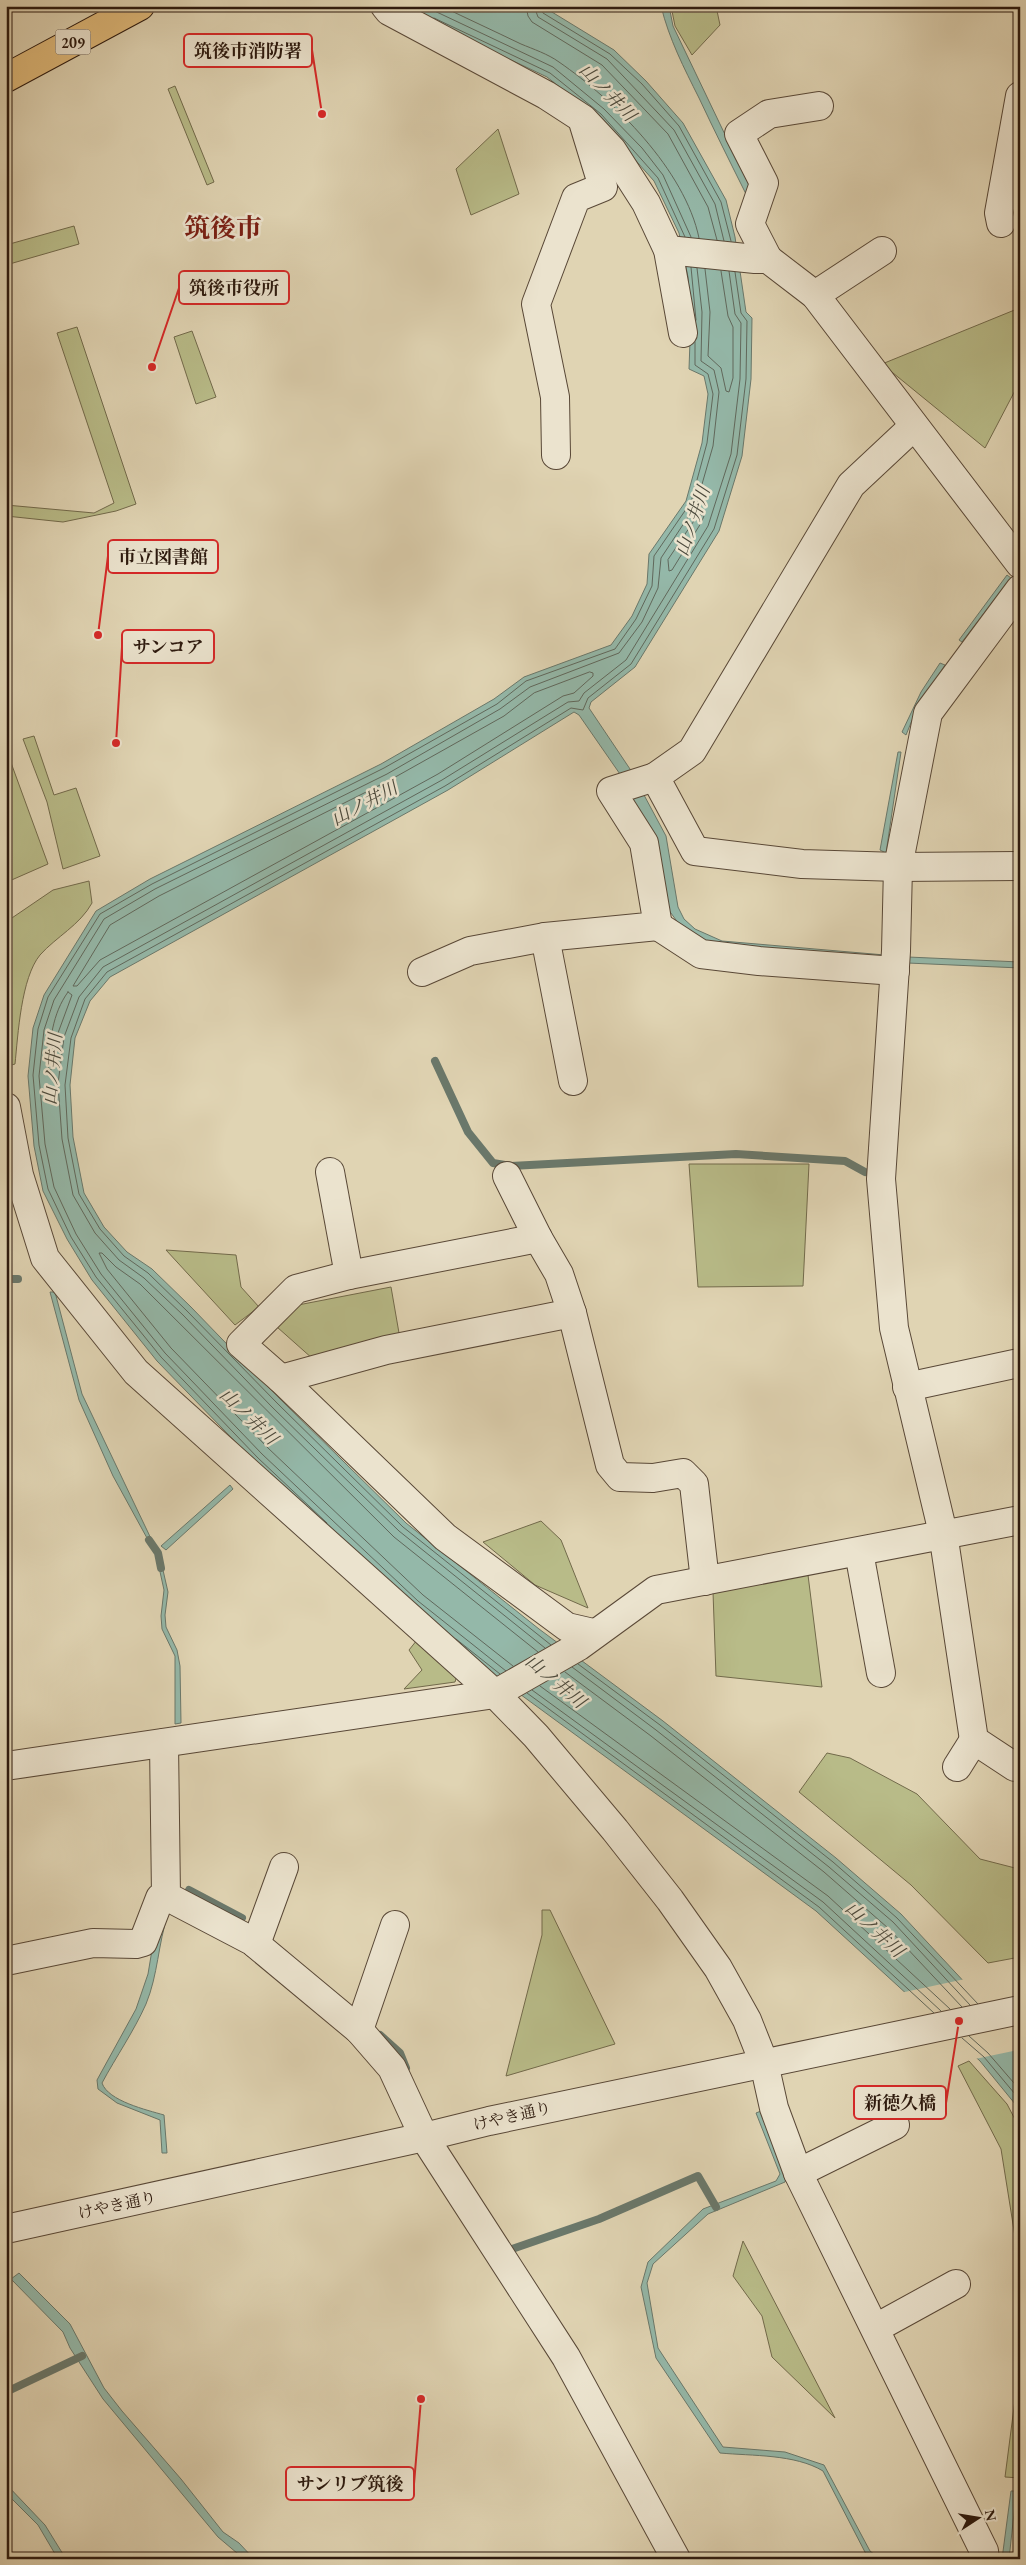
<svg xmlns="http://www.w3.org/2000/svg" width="1026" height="2565" font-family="'EB Garamond','Noto Serif JP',serif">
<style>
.green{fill:#b8bb88;stroke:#726a4b}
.water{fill:#94b8a9;stroke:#6a786b}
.pier{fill:#e0d4b3}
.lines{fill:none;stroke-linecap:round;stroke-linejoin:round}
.shore{stroke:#60685c;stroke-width:1}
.stream{stroke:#6a786b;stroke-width:8}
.minor-casing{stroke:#594837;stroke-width:30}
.highway-casing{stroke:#2c190e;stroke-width:30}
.minor{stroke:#ebe3ce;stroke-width:28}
.highway{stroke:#e0ba7a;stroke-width:28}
.labels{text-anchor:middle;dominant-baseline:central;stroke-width:5;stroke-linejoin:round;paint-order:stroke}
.shield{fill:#ebe3ce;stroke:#655648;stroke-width:1}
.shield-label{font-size:15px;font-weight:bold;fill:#2c190e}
.street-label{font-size:16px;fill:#2c190e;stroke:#ebe3ce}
.water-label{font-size:18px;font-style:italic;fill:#4b493c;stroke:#ebe3ce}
.town-label{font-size:26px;font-weight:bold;fill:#7a1f14;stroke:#ebe3ce}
.leader{fill:none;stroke:#d62828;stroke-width:2}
.callout-dot{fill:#d62828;stroke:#ebe3ce;stroke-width:2}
.callout{fill:#ebe3ce;stroke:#d62828;stroke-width:2}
.callout-label{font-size:18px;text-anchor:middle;font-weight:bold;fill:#2c190e}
</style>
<rect width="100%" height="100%" fill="#e0d4b3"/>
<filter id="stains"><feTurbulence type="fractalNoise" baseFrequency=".004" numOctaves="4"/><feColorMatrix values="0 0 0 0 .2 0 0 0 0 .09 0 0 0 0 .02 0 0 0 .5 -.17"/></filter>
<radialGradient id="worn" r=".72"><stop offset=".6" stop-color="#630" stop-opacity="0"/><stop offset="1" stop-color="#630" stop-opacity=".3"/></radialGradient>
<g class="green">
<path d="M 671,6 L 716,6 L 720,25 L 692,55 L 675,26 Z"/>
<path d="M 175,86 L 214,182 L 207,185 L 168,89 Z"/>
<path d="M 498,129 L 519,194 L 471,215 L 456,169 Z"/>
<path d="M 74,226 L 79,244 L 6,265 L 6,245 Z"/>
<path d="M 1017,309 L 1020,319 L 1020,381 L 985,448 L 882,364 Z"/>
<path d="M 77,327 L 136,504 L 116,511 L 63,522 L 6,516 L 6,505 L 94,513 L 114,503 L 57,333 Z"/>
<path d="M 192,331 L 216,397 L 196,404 L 174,337 Z"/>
<path d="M 34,736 L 54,795 L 76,788 L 100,856 L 63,869 L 47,802 L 23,739 Z"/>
<path d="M 6,749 L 48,864 L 7,882 Z"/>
<path d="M 89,881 L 92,903 C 80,925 56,937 40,955 C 21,978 18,1035 15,1064 L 8,1066 L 6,922 L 53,890 Z"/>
<path d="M 689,1164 L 809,1164 L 803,1286 L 698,1287 Z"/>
<path d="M 166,1250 L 236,1255 L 241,1287 L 259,1307 L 235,1325 Z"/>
<path d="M 391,1287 L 399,1333 L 313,1359 L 277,1327 L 298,1305 Z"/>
<path d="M 541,1521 L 561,1540 L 588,1608 L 535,1585 L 483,1542 Z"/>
<path d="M 808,1575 L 822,1687 L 716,1676 L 713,1592 Z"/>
<path d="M 417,1640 L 458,1672 L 455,1682 L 404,1689 L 422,1670 L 409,1650 Z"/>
<path d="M 827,1753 L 850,1758 L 917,1794 L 980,1859 L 1015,1868 L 1020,1887 L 1020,1957 L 988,1963 L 911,1885 L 799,1792 Z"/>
<path d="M 542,1910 L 550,1910 L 615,2044 L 506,2076 L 542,1935 Z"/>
<path d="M 969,2061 L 1007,2104 L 1020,2129 L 1020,2268 L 1001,2149 L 958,2066 Z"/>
<path d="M 743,2241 L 835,2418 L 772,2357 L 762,2316 L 733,2276 Z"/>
<path d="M 1020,2322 L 1020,2478 L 1005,2477 L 1017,2384 Z"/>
</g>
<g class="water">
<path d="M 403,6 L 526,6 L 547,9 L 614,50 L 646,81 L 683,123 L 726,200 L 735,237 L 746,312 L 752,318 L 751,379 L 742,456 L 719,531 L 635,667 L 591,702 L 589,708 L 630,769 L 666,836 L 678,907 L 684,919 L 695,929 L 722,941 L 908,957 L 1020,962 L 1020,968 L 885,962 L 703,943 L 684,931 L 668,909 L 657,838 L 631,799 L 622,777 L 579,715 L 574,712 L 448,790 L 110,977 L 90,1001 L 75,1038 L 70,1085 L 73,1137 L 84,1193 L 104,1227 L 127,1252 L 152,1269 L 191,1307 L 280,1399 L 406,1523 L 539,1629 L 663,1721 L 836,1858 L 901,1914 L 982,2001 L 1020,2057 L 1020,2110 L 980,2061 L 816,1911 L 498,1678 L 254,1461 L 157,1361 L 92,1280 L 67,1239 L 43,1191 L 34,1146 L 28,1076 L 33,1028 L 44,995 L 96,911 L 150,879 L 381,764 L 494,699 L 524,677 L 611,645 L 632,616 L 647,584 L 649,554 L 686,501 L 702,443 L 708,394 L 704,376 L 689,369 L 691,313 L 688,277 L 679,233 L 654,181 L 597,117 L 547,77 L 408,11 Z"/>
<path d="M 661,6 L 669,6 L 673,26 L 753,193 L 746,194 C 730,162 714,130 699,98 C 684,68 669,39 661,6 Z"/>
<path d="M 1007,575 L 1011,578 L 962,642 L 959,640 Z"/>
<path d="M 940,663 L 945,665 L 917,708 L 906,735 L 902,732 L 921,692 Z"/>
<path d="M 898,752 L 901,752 L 886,853 L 880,850 Z"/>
<path d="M 50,1292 L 55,1292 L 82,1394 L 155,1547 L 153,1549 L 113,1476 L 79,1400 Z"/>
<path d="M 230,1485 L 233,1489 L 166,1550 L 161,1546 Z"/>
<path d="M 160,1557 L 168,1592 L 165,1615 L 166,1627 L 177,1650 L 180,1666 L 181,1723 L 175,1724 L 175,1656 L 162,1629 L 161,1616 L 164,1590 L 157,1558 Z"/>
<path d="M 168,1914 C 158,1944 158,1975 146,2004 C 134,2031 116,2057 102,2083 C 108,2101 147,2110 164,2115 L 167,2153 L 162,2153 L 160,2120 L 117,2103 L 98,2089 L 97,2080 L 136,2009 L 148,1974 L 153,1944 Z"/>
<path d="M 761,2111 L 786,2176 L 785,2182 L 708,2214 L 653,2264 L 647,2283 L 658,2348 L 723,2447 L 785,2452 L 824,2465 L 870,2551 L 880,2559 L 871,2559 L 866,2554 L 823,2471 C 795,2454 752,2456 720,2453 L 656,2358 L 641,2287 L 648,2262 L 703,2209 L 776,2181 L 780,2174 L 756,2113 Z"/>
<path d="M 19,2273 L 70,2324 L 104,2388 L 122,2411 L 181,2479 L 223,2532 L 239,2543 L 254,2559 L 244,2559 L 218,2537 L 103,2399 L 70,2348 L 63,2332 L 11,2279 Z"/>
<path d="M 6,2484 L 45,2525 L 66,2559 L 58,2559 L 38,2525 L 6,2493 Z"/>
<path d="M 1011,2491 L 1020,2491 L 1020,2495 L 1016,2495 L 1009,2559 L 1002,2559 Z"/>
</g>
<path class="pier" d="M 965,1979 L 984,2000 L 1018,2050 L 975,2059 L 900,1993 Z"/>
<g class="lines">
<g class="shore">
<path d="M 424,6 L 553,67 L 604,109 L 642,148 L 663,175 L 691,237"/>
<path d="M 441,6 C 468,19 494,31 521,44 C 533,49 548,54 559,62 C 614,100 685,170 699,238"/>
<path d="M 526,6 L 528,16 L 532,22 L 602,65 L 668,134 L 708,207 L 717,240"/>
<path d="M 534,6 L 538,17 L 607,59 L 674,130 L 715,204 L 724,241"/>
<path d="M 540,6 L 543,13 L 610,54 L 642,84 L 679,126 L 721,202 L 731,241"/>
<path d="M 434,18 L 550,73 L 601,114 L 658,178 L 685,237"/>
<path d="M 691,267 L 696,320"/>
<path d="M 705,269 L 710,312 L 708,356 L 721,368 L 726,391 L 729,392 L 733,378 L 733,327 L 728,316 L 721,271"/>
<path d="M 699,514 L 704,516 L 701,523 L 672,570 L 669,571 L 668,560 Z"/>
<path d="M 590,672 L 593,673 L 593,676 L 574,693 L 563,696 L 438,774 L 100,960 L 77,986 L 73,986 L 110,925 L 159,896 L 390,780 L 504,716 L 534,693 Z"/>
<path d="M 68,992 L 72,995 L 58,1033 L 53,1068 L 50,1070 L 48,1067 C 50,1041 52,1014 68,992 Z"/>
<path d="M 327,1523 L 258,1458 L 161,1357 L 96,1277 L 71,1237 L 48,1189 L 39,1145 L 33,1075 L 38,1029 L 48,997 L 100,914 L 152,884 L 384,768 L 497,704 L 526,681 L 615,649 L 636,619 L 652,586 L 654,556 L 691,502 L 707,443 L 713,394 L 708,374 L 695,365 L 695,342"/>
<path d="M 456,1639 L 500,1674"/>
<path d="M 551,1645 L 403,1527 L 277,1403 L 187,1311 L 148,1273 L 124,1256 L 100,1229 L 79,1194 L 68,1138 L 65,1085 L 71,1038 L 85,999 L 107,972 L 445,786 L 571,708 L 583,710 L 588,698 L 631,664 L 714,529 L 737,455 L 746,379 L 747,321 L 741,313 L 735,272"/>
<path d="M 545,1648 L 399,1531 L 272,1407 L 183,1315 L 144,1278 L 119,1260 L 95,1233 L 73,1195 L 62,1139 L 58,1084 L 64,1037 L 79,997 L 103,967 L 442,780 L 568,702 L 579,701 L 584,693 L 626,660 L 708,526 L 731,454 L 740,379 L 741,323 L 735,314 L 729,271"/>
<path d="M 578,1664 L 660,1725 L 833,1862 L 897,1918 L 978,2004"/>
<path d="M 513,1666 L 423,1595 L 268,1448 L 171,1348 L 107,1269 L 99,1253 L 102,1253 L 116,1267 L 140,1284 L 394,1537 L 538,1652"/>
<path d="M 572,1667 L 656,1730 L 829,1867 L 893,1922 L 970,2005"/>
<path d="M 506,1671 L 418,1601 L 262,1454 L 165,1353 L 101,1274 L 76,1234 L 54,1187 L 45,1144 L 39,1076 L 44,1030 L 54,1000 L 104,919 L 155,889 L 387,774 L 500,709 L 530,687 L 619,653 L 642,622 L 658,588 L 661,558 L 696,505 L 713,446 L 719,392 L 714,370 L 701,361 L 702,312 L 697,268"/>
<path d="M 565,1672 L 651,1736 L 824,1872 L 888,1928 L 962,2007"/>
<path d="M 540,1686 L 828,1896 L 950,2009"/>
<path d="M 532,1690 L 823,1902 L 941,2011"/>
<path d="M 527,1693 L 819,1907 L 934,2013"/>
<path d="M 969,2036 L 988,2053 L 1020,2090"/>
<path d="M 962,2038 L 984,2057 L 1020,2100"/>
</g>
<g class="stream">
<path d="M 435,1061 L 468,1132 L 493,1163 L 511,1166 L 736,1154 L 845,1161 L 865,1172"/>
<path d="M 6,1279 L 18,1279"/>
<path d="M 149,1540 L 158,1553 L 161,1568"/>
<path d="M 189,1890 L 242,1918"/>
<path d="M 380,2035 L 400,2053 L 406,2068"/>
<path d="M 512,2249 L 599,2219 L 698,2176 L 716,2207"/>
<path d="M 6,2392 L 82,2356"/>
</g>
<defs>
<g id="minor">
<path d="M 385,6 L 389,11 L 546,95 L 583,119 L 612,150 L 646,203 L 668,250 L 683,333"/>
<path d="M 1001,223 L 999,213 L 1020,96"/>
<path d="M 668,250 L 755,259 L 768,259 L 815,295 L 1020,564"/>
<path d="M 768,259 L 750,224 L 764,183 L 739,134 L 769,114 L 819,106"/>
<path d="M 815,295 L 882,251"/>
<path d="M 914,426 L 851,485 L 692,751 L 655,777 L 695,851 L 802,864 L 898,867 L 1020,866"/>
<path d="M 556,455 L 555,397 L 536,304 L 576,198 L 603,187 L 584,125"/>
<path d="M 1020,589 L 928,713 L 898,867 L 896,951 L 881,1179 L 894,1328 L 943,1533 L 974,1740 L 1015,1767 L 1020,1766"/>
<path d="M 658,926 L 701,954 L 759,961 L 895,971"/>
<path d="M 545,937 L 573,1081"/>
<path d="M 422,972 L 470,951 L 545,937 L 658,926 L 644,843 L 611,791 L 655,777"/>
<path d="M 6,1107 L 19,1175 L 45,1258 L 136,1372 L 495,1694 L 536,1736 L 615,1830 L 670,1900 L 718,1968 L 747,2020 L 764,2063 L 774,2108 L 798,2173 L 984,2551 L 985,2559"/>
<path d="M 330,1172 L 349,1275"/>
<path d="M 507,1176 L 538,1238 L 559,1274 L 572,1313 L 610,1465 L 620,1477 L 653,1478 L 683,1473 L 694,1484 L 705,1581"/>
<path d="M 538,1238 L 349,1275 L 296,1289 L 241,1344 L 281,1379 L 445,1537 L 567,1627 L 593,1633"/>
<path d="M 281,1379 L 386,1350 L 572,1313"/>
<path d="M 907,1387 L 1019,1363"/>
<path d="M 859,1552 L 881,1673"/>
<path d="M 164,1743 L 166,1896 L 252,1941 L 359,2030 L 392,2068 L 424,2137 L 566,2357 L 676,2559"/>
<path d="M 6,1766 L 495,1694 L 579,1646 L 656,1590 L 1020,1520"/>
<path d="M 957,1767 L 974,1740"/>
<path d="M 256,1944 L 284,1867"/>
<path d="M 6,1961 L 93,1943 L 136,1944 L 143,1942 L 160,1898 L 166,1896"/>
<path d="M 359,2030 L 395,1925"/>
<path d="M 798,2173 L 895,2125"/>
<path d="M 6,2229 L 424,2137 L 489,2121 L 1020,2010"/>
<path d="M 876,2328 L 956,2284"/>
</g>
<path id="highway" d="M 6,78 L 140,6"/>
</defs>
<use href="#minor" class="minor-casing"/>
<use href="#highway" class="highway-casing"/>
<use href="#minor" class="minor"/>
<use href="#highway" class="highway"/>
</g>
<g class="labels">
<rect class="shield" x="55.5" y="29.5" width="35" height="25" rx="4"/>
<g class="shield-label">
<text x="73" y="42">209</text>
</g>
<g class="street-label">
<text transform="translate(512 2116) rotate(-13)">けやき通り</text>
<text transform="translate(117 2205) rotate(-12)">けやき通り</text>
</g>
<g class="water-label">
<text transform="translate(608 92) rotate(46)">山ノ井川</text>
<text transform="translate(692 521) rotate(-71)">山ノ井川</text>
<text transform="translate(364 803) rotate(-28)">山ノ井川</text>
<text transform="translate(52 1069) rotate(-85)">山ノ井川</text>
<text transform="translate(249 1416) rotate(44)">山ノ井川</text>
<text transform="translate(556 1681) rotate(40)">山ノ井川</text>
<text transform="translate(875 1929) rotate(43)">山ノ井川</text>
</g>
<g class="town-label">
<text x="223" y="228">筑後市</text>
</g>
</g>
<path class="leader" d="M322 114L312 50M152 367L179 288M98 635L108 556M116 743L122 647M959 2021L946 2103M421 2399L414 2484"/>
<g class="callout-dot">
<circle cx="322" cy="114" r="5"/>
<circle cx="152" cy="367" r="5"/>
<circle cx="98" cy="635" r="5"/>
<circle cx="116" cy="743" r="5"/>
<circle cx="959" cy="2021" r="5"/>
<circle cx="421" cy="2399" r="5"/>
</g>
<g class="callout">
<rect x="184" y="34" width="128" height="33" rx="5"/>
<rect x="179" y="271" width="110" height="33" rx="5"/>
<rect x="108" y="540" width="110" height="33" rx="5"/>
<rect x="122" y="630" width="92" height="33" rx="5"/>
<rect x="854" y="2086" width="92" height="33" rx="5"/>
<rect x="286" y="2467" width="128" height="33" rx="5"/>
</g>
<g class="callout-label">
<text x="248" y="57">筑後市消防署</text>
<text x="234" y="294">筑後市役所</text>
<text x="163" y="563">市立図書館</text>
<text x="168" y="653">サンコア</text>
<text x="900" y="2109">新徳久橋</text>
<text x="350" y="2490">サンリブ筑後</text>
</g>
<rect width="1026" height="2565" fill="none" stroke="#e0d4b3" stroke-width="25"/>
<rect x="8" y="8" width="1011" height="2550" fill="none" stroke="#2c190e" stroke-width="2.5"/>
<rect x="12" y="12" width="1001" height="2540" fill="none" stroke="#2c190e"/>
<g transform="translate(978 2518) rotate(78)" stroke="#ebe3ce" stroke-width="4" paint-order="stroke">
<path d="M0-4L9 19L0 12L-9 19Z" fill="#2c190e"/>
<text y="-8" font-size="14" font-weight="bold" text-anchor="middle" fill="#2c190e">N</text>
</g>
<rect width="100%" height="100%" filter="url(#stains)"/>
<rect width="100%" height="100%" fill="url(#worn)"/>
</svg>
